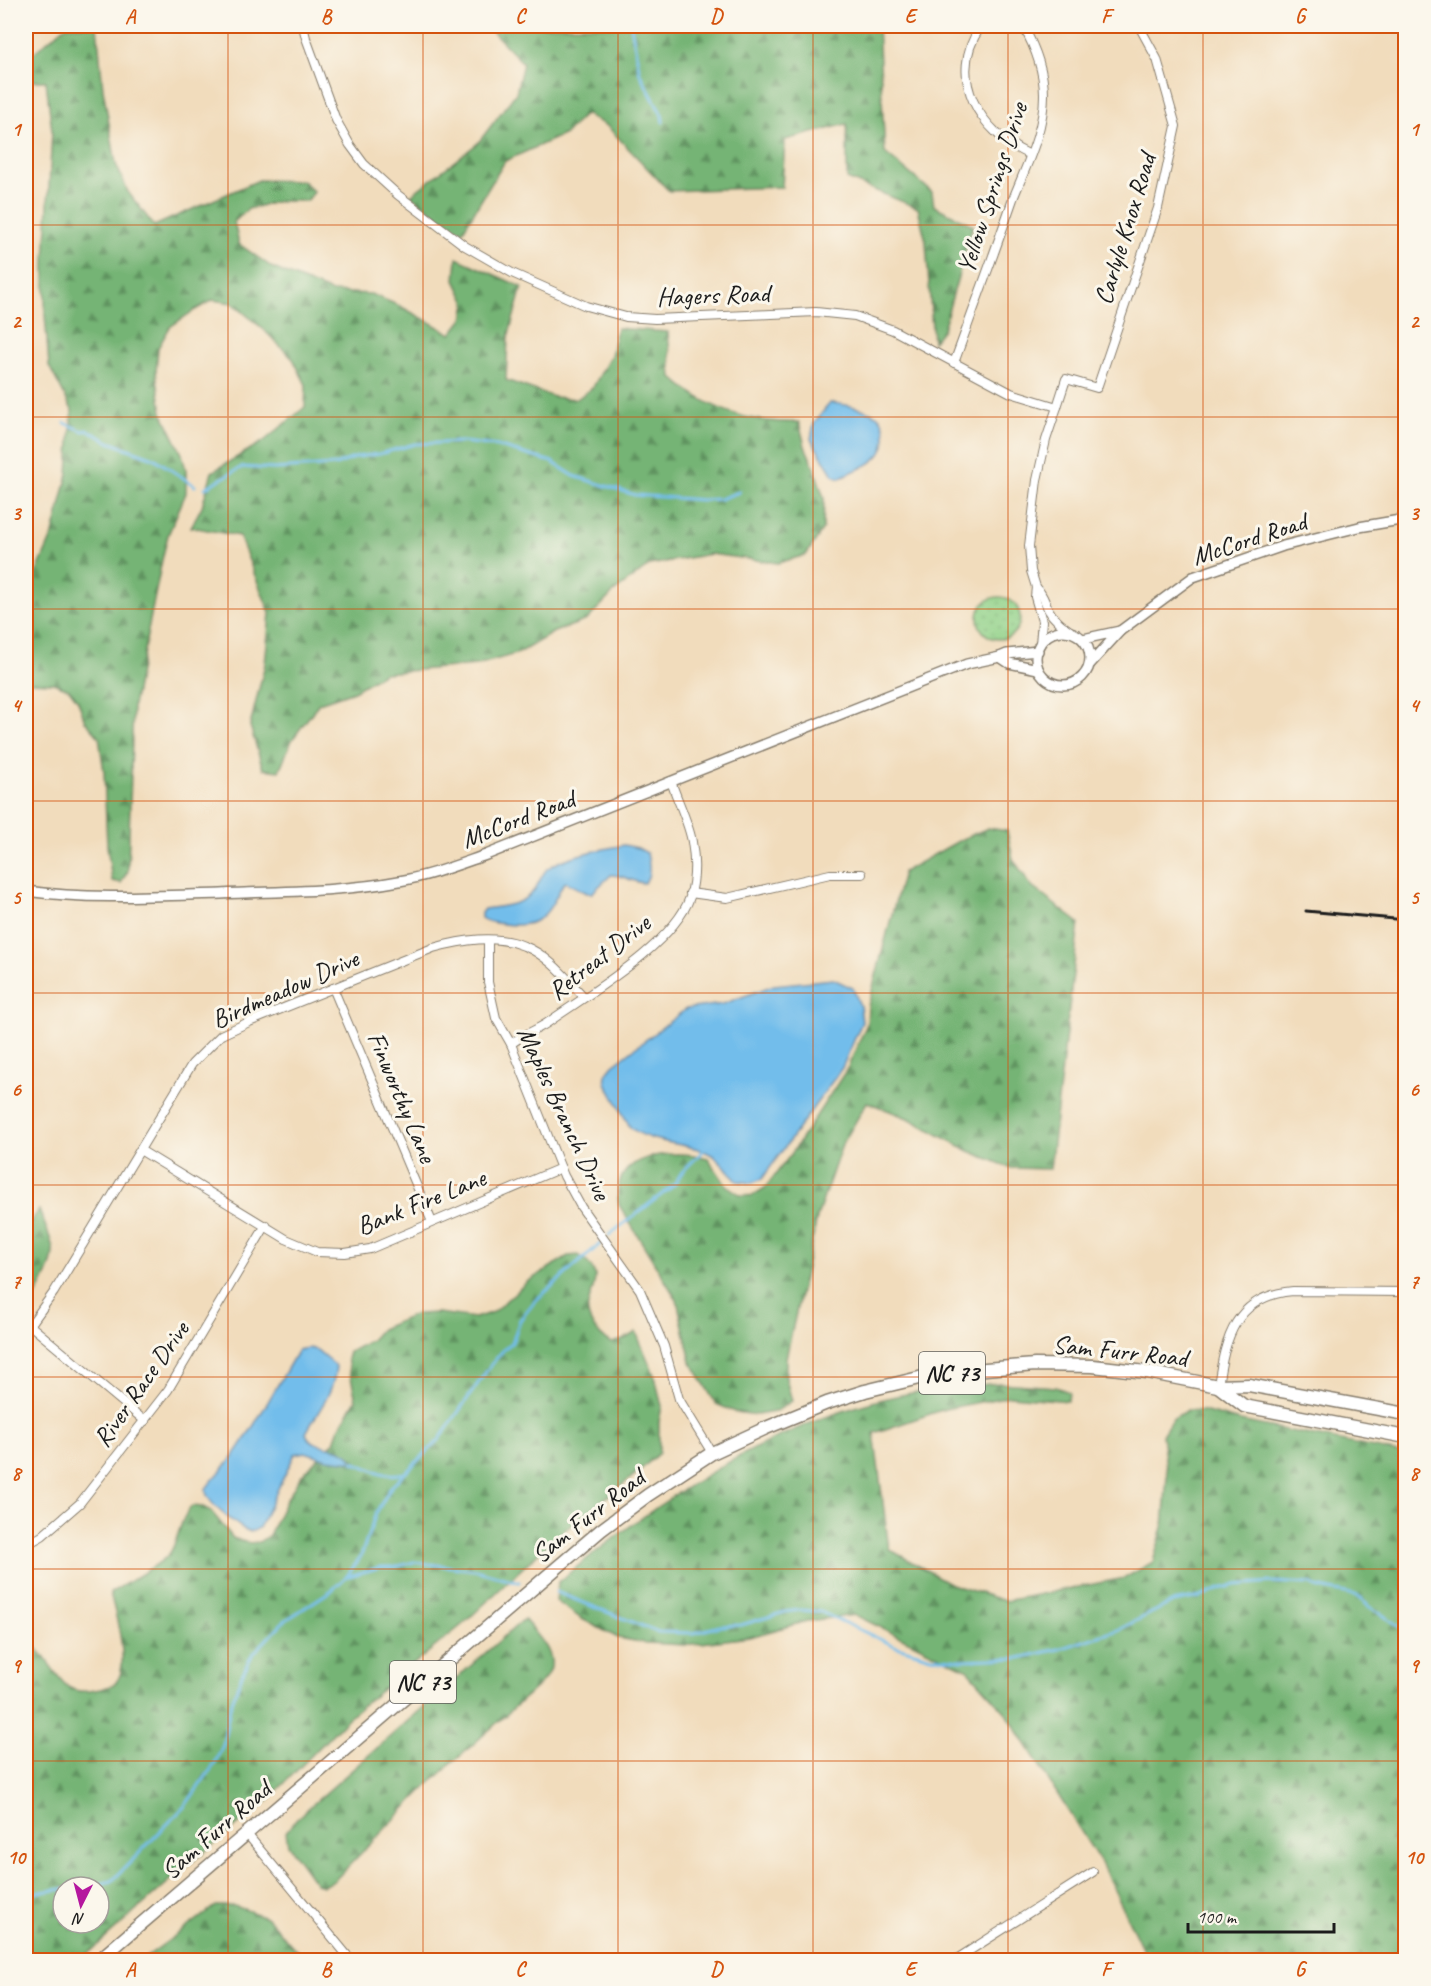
<svg xmlns="http://www.w3.org/2000/svg" width="1431" height="1986" font-family="Caveat,sans-serif">
<style>
.grass{fill:url(#grass-dots);stroke:#577752;stroke-width:1.5}
.forest{fill:url(#forest-firs);stroke:#486848;stroke-width:1.5;fill-rule:evenodd}
.water{fill:#72bdeb;stroke:#476c84;stroke-width:1.5}
.lines{fill:none;stroke-linecap:round;stroke-linejoin:round}
.stream{stroke:#72bdeb;stroke-width:3}
.minor-casing{stroke:#867c6c;stroke-width:10}
.tertiary-casing{stroke:#867c6c;stroke-width:12}
.primary-casing{stroke:#867c6c;stroke-width:15}
.minor{stroke:#fff;stroke-width:8}
.tertiary{stroke:#fff;stroke-width:9}
.primary{stroke:#fff;stroke-width:12}
.rail{stroke:#1c1c1c;stroke-width:3}
.grid{fill:none;stroke:#d4530e;stroke-width:1.5;stroke-opacity:0.55}
.labels{text-anchor:middle;dominant-baseline:central;stroke-width:6;stroke-linejoin:round;paint-order:stroke}
.shield{fill:#fbf7ec;stroke:#5f5e5a;stroke-width:1.5}
.shield-label{font-size:24px;font-weight:bold;fill:#1c1c1c}
.street-label{font-size:26px;fill:#1c1c1c;stroke:#fbf7ec}
.neatline{fill:none;stroke:#d4530e;stroke-width:2}
.grid-label{font-size:20px;text-anchor:middle;font-weight:bold;fill:#d4530e}
</style>
<defs>
<pattern id="grass-dots" width="8" height="8" patternUnits="userSpaceOnUse" patternTransform="scale(1.5)"><rect width="8" height="8" fill="#92d289"/><path d="M2 2h.1M6 6h.1" fill="none" stroke="#7db476" stroke-width="1.8" stroke-linecap="round"/></pattern>
<pattern id="forest-firs" width="22" height="20" patternUnits="userSpaceOnUse" patternTransform="scale(1.5)"><rect width="22" height="20" fill="#75b475"/><path d="M5 1l3.5 6h-7zM16 11l3.5 6h-7z" fill="#5f925f"/></pattern>
</defs>
<rect width="100%" height="100%" fill="#fbf7ec"/>
<filter id="ink" filterUnits="userSpaceOnUse"><feTurbulence type="fractalNoise" baseFrequency=".0167" numOctaves="2"/><feDisplacementMap in="SourceGraphic" scale="12" xChannelSelector="R" yChannelSelector="G"/><feConvolveMatrix kernelMatrix="1 2 1 2 8 2 1 2 1" color-interpolation-filters="sRGB"/></filter>
<filter id="wash" filterUnits="userSpaceOnUse"><feTurbulence type="fractalNoise" baseFrequency=".008" numOctaves="4" result="noise"/><feDisplacementMap in="SourceGraphic" scale="24" xChannelSelector="R" yChannelSelector="G"/><feGaussianBlur stdDeviation="1.35" result="paint"/><feColorMatrix in="noise" values="0 0 0 0 0 0 0 0 0 0 0 0 0 0 0 0 0 1.4 0 .05"/><feComposite in="paint" operator="in"/></filter>
<g filter="url(#wash)">
<rect width="100%" height="100%" fill="#f1dcbc"/>
<circle class="grass" cx="999" cy="618" r="21"/>
<g class="forest">
<path d="M 66,26 L 97,26 L 103,89 L 116,164 L 128,192 L 154,226 L 259,180 L 303,181 L 314,192 L 307,201 L 280,201 L 248,209 L 234,222 L 239,244 L 273,268 L 332,292 L 371,294 L 400,306 L 451,334 L 463,319 L 466,303 L 455,280 L 457,258 L 522,287 L 508,338 L 506,380 L 554,397 L 577,399 L 593,387 L 611,355 L 617,328 L 668,332 L 672,377 C 707,410 752,424 799,422 L 805,446 L 814,467 L 824,498 L 823,529 L 806,555 L 778,563 L 710,554 L 650,565 L 615,591 L 587,620 L 554,632 L 519,653 L 477,665 L 384,673 L 354,691 L 319,703 L 292,740 L 279,771 L 263,769 L 250,726 L 265,664 L 270,613 L 239,536 L 191,527 L 202,506 L 212,472 L 264,441 L 305,407 L 306,385 L 293,359 L 262,328 L 232,303 L 213,300 L 195,310 L 170,327 L 158,348 L 156,372 L 162,412 L 182,454 L 186,470 L 186,493 L 168,535 L 162,560 L 133,706 L 128,871 L 121,883 L 112,881 L 107,846 L 104,772 L 99,737 L 85,721 L 78,701 L 69,689 L 53,683 L 26,682 L 26,597 L 53,534 L 68,474 L 72,410 L 49,366 L 45,315 L 45,261 L 52,131 L 46,81 L 26,81 L 26,59 Z"/>
<path d="M 487,26 L 878,26 L 885,153 L 932,192 L 934,206 L 973,225 L 943,329 L 933,342 L 926,242 L 918,208 L 847,179 L 847,124 L 785,140 L 782,187 L 669,191 L 607,126 L 585,114 L 565,134 L 505,161 L 462,232 L 436,215 L 411,195 L 478,143 L 516,93 L 523,63 Z"/>
<path d="M 988,828 L 1007,831 L 1013,859 L 1032,887 L 1079,923 L 1050,1169 L 1011,1168 L 969,1151 L 910,1119 L 867,1102 L 842,1145 L 818,1214 L 786,1358 L 786,1379 L 792,1401 L 775,1412 L 757,1415 L 735,1412 L 716,1404 L 691,1362 L 677,1300 L 619,1205 C 609,1152 672,1149 708,1158 L 726,1185 L 741,1195 L 752,1196 L 765,1188 L 792,1153 L 847,1069 L 867,1024 L 868,1006 L 903,872 L 962,839 Z"/>
<path d="M 39,1210 C 43,1221 52,1239 53,1250 C 54,1266 36,1298 26,1310 L 26,1229 Z"/>
<path d="M 579,1255 C 585,1260 595,1268 595,1277 C 595,1286 590,1296 588,1305 C 585,1320 599,1336 611,1343 L 623,1340 L 636,1332 L 655,1377 L 662,1406 L 659,1422 L 659,1453 L 636,1474 L 550,1542 L 462,1625 L 353,1713 L 264,1804 L 182,1870 L 81,1960 L 26,1960 L 26,1726 L 33,1706 L 26,1668 L 26,1641 C 41,1645 54,1676 68,1687 C 76,1692 86,1692 95,1690 C 102,1689 111,1687 116,1682 C 131,1666 115,1612 110,1593 C 122,1585 164,1563 170,1553 C 179,1538 180,1518 192,1506 L 203,1507 L 211,1511 L 233,1538 L 248,1543 L 259,1542 L 269,1535 L 286,1500 L 301,1476 L 334,1442 L 339,1428 L 356,1400 L 347,1359 L 349,1352 L 371,1340 L 381,1329 L 416,1314 L 438,1313 L 475,1318 L 493,1312 L 527,1282 L 568,1256 ZM 63,1887 L 99,1887 L 99,1923 L 63,1923 Z"/>
<path d="M 1000,1383 L 1056,1387 L 1069,1392 L 1068,1401 L 1010,1396 L 945,1409 L 874,1433 L 889,1549 L 951,1584 L 1005,1601 L 1125,1578 L 1153,1562 L 1163,1527 L 1167,1476 L 1162,1435 L 1172,1419 L 1187,1410 L 1203,1411 L 1240,1421 L 1405,1454 L 1405,1960 L 1148,1960 L 1101,1863 L 1007,1714 L 968,1670 L 855,1615 L 807,1621 L 750,1637 L 685,1645 L 646,1643 L 618,1638 L 582,1619 L 556,1601 L 558,1582 C 651,1506 752,1436 869,1403 C 911,1390 956,1387 1000,1383 Z"/>
<path d="M 524,1619 C 535,1633 559,1654 549,1673 C 546,1677 542,1681 539,1685 L 427,1786 L 334,1881 L 323,1886 L 316,1884 L 288,1845 L 286,1832 L 296,1819 Z"/>
<path d="M 216,1906 L 235,1906 L 266,1917 L 305,1960 L 142,1960 Z"/>
</g>
<g class="water">
<path d="M 830,403 C 840,403 873,410 880,418 C 883,422 885,430 885,436 C 885,442 884,449 880,454 C 871,466 852,471 839,478 L 833,475 L 811,439 L 814,423 Z"/>
<path d="M 624,845 L 638,848 L 647,853 C 649,863 652,876 644,883 C 633,882 623,875 611,875 L 592,893 L 587,893 L 566,882 L 563,884 C 547,915 541,929 503,924 C 495,923 488,923 481,918 L 481,913 L 484,909 C 503,906 523,906 535,889 C 539,883 542,874 547,869 C 563,856 603,849 624,845 Z"/>
<path d="M 833,979 L 853,988 L 860,1006 L 862,1022 L 842,1068 L 762,1179 L 752,1183 L 737,1181 C 730,1174 723,1162 715,1157 C 689,1140 654,1147 630,1127 L 606,1083 C 604,1075 608,1071 613,1065 L 686,1009 L 723,1004 L 774,985 Z"/>
<path d="M 308,1348 L 317,1350 L 336,1366 C 334,1393 319,1409 306,1433 C 313,1453 346,1441 353,1462 L 327,1459 L 305,1452 L 295,1454 L 259,1528 C 249,1535 244,1529 235,1523 C 227,1517 204,1500 206,1489 C 206,1486 229,1463 233,1457 C 257,1423 277,1386 298,1350 Z"/>
</g>
<g class="lines">
<g class="stream">
<path d="M 631,26 L 640,74 L 662,115 L 663,122"/>
<path d="M 65,423 L 83,431 L 88,430 L 109,442 L 154,458 L 195,486"/>
<path d="M 205,488 L 242,467 L 274,469 L 335,465 L 357,457 L 379,454 L 415,444 L 462,442 L 497,446 L 552,462 L 574,476 L 635,495 L 702,500 L 720,499 L 739,492"/>
<path d="M 609,1235 L 674,1185 L 682,1172 L 703,1151"/>
<path d="M 353,1462 C 370,1469 386,1478 405,1473"/>
<path d="M 349,1576 L 381,1567 L 395,1567 L 414,1562 L 475,1570 L 519,1582"/>
<path d="M 556,1592 L 658,1632 L 694,1633 L 720,1626 L 741,1625 L 785,1612 L 800,1610 L 821,1612 L 897,1647 L 931,1657 L 962,1660 L 1019,1658 L 1059,1649 L 1118,1630 L 1173,1602 L 1201,1597 L 1220,1589 L 1235,1585 L 1271,1582 L 1310,1584 L 1316,1587 L 1355,1595 L 1370,1607 L 1406,1630"/>
<path d="M 86,1887 L 112,1881 L 185,1806 L 214,1765 L 223,1745 L 230,1707 L 241,1677 L 252,1655 L 283,1622 L 332,1590 L 347,1576 L 361,1556 L 376,1513 L 391,1487 L 439,1440 L 490,1366 L 506,1347 L 512,1343 L 520,1320 L 535,1301 L 600,1244"/>
<path d="M 26,1894 L 63,1889"/>
</g>
</g>
</g>
<g filter="url(#ink)">
<g class="lines">
<defs>
<g id="minor">
<path d="M 303,26 L 306,38 L 336,120 L 350,145 L 364,164 L 398,195 L 465,246 L 512,273 L 586,306 L 626,317 L 655,319 L 816,312 L 855,316 L 893,330 L 1011,393 L 1057,407 L 1046,440 L 1037,480 L 1029,546 L 1031,571 L 1036,587 L 1035,597 L 1042,621 L 1040,644"/>
<path d="M 981,26 C 946,77 979,132 1030,155"/>
<path d="M 954,363 C 974,308 994,254 1013,199 C 1026,166 1044,131 1044,95 C 1044,69 1035,47 1023,26"/>
<path d="M 1057,407 L 1066,379 L 1097,388 L 1158,208 L 1176,126 L 1157,59 L 1139,26"/>
<path d="M 1036,587 C 1043,594 1044,600 1048,609 C 1054,620 1063,626 1073,633"/>
<path d="M 690,893 L 727,898 L 830,874 L 862,874"/>
<path d="M 488,940 L 488,982 L 496,1018 L 511,1044 L 564,1176 L 581,1207 L 640,1290 L 664,1346 L 679,1399 L 712,1453"/>
<path d="M 333,988 L 432,1222"/>
<path d="M 511,1044 C 523,1034 538,1030 550,1021 C 590,993 674,944 690,897 C 695,880 695,859 692,842 C 689,823 677,800 671,781"/>
<path d="M 140,1150 L 286,1239 L 317,1252 L 345,1253 L 370,1249 L 561,1168"/>
<path d="M 31,1326 L 145,1421"/>
<path d="M 26,1331 L 54,1292 L 192,1064 L 221,1035 L 249,1022 L 433,948 C 462,940 495,934 524,946 C 548,955 567,979 584,997"/>
<path d="M 1218,1386 C 1225,1338 1235,1296 1293,1291 L 1406,1292"/>
<path d="M 26,1545 L 42,1536 L 80,1503 L 168,1390 L 266,1225"/>
<path d="M 247,1834 L 351,1960"/>
<path d="M 955,1960 L 1093,1872"/>
</g>
<g id="tertiary">
<circle cx="1063" cy="658" r="27"/>
<path d="M 1083,639 L 1120,631"/>
<path d="M 1000,657 L 1009,663 L 1038,669"/>
<path d="M 1090,664 L 1120,631 L 1193,577 L 1283,546 L 1359,527 L 1406,519"/>
<path d="M 26,891 C 91,900 156,896 221,894 C 280,891 341,892 399,881 C 429,876 457,865 486,855 L 967,664 L 1000,657 L 1007,654 L 1038,651"/>
</g>
<g id="primary">
<path d="M 1218,1386 L 1244,1406 L 1406,1437"/>
<path d="M 99,1960 L 601,1530 L 648,1495 L 712,1453 L 766,1428 L 827,1403 L 865,1391 L 919,1378 L 961,1371 L 1035,1365 L 1093,1366 L 1146,1372 L 1218,1386 L 1249,1385 L 1406,1414"/>
</g>
</defs>
<use href="#minor" class="minor-casing"/>
<use href="#tertiary" class="tertiary-casing"/>
<use href="#primary" class="primary-casing"/>
<use href="#minor" class="minor"/>
<use href="#tertiary" class="tertiary"/>
<use href="#primary" class="primary"/>
<path class="rail" d="M 1306,911 L 1406,920"/>
</g>
</g>
<path class="grid" d="M 228,26 L 228,1960M 423,26 L 423,1960M 618,26 L 618,1960M 813,26 L 813,1960M 1008,26 L 1008,1960M 1203,26 L 1203,1960M 26,225 L 1406,225M 26,417 L 1406,417M 26,609 L 1406,609M 26,801 L 1406,801M 26,993 L 1406,993M 26,1185 L 1406,1185M 26,1377 L 1406,1377M 26,1569 L 1406,1569M 26,1761 L 1406,1761"/>
<g class="labels">
<g class="shield">
<rect x="919" y="1352" width="66" height="42" rx="4.5"/>
<rect x="390" y="1661" width="66" height="42" rx="4.5"/>
</g>
<g class="shield-label">
<text x="952" y="1373">NC 73</text>
<text x="423" y="1682">NC 73</text>
</g>
<g class="street-label">
<text transform="translate(992 188) rotate(-72)">Yellow Springs Drive</text>
<text transform="translate(1125 229) rotate(-73)">Carlyle Knox Road</text>
<text transform="translate(713 295) rotate(-2)">Hagers Road</text>
<text transform="translate(1249 539) rotate(-18)">McCord Road</text>
<text transform="translate(518 819) rotate(-21)">McCord Road</text>
<text transform="translate(599 957) rotate(-38)">Retreat Drive</text>
<text transform="translate(285 989) rotate(-24)">Birdmeadow Drive</text>
<text transform="translate(402 1097) rotate(67)">Finworthy Lane</text>
<text transform="translate(564 1113) rotate(65)">Maples Branch Drive</text>
<text transform="translate(421 1202) rotate(-22)">Bank Fire Lane</text>
<text transform="translate(1120 1351) rotate(6)">Sam Furr Road</text>
<text transform="translate(141 1384) rotate(-55)">River Race Drive</text>
<text transform="translate(588 1516) rotate(-38)">Sam Furr Road</text>
<text transform="translate(216 1830) rotate(-41)">Sam Furr Road</text>
</g>
</g>
<rect width="1431" height="1986" fill="none" stroke="#fbf7ec" stroke-width="66"/>
<g transform="translate(81 1905) rotate(186)"><circle r="28" fill="#fbf7ec" stroke="#a29f99" stroke-width="1.5"/>
<path d="M0-4.5L10 22L0 15L-10 22Z" fill="#b5179e"/>
<text y="-9" font-size="16" font-weight="bold" text-anchor="middle" fill="#1c1c1c">N</text>
</g>
<path d="M1188 1923v9h146v-9" fill="none" stroke="#1c1c1c" stroke-width="3"/>
<text x="1197" y="1923" font-size="18" fill="#1c1c1c" stroke="#fbf7ec" stroke-width="4.5" paint-order="stroke">100 m</text>
<rect x="33" y="33" width="1365" height="1920" class="neatline"/>
<g class="grid-label">
<text x="130" y="23">A</text>
<text x="326" y="23">B</text>
<text x="520" y="23">C</text>
<text x="716" y="23">D</text>
<text x="910" y="23">E</text>
<text x="1106" y="23">F</text>
<text x="1300" y="23">G</text>
<text x="16" y="136">1</text>
<text x="1414" y="136">1</text>
<text x="16" y="328">2</text>
<text x="1414" y="328">2</text>
<text x="16" y="520">3</text>
<text x="1414" y="520">3</text>
<text x="16" y="712">4</text>
<text x="1414" y="712">4</text>
<text x="16" y="904">5</text>
<text x="1414" y="904">5</text>
<text x="16" y="1096">6</text>
<text x="1414" y="1096">6</text>
<text x="16" y="1288">7</text>
<text x="1414" y="1288">7</text>
<text x="16" y="1480">8</text>
<text x="1414" y="1480">8</text>
<text x="16" y="1672">9</text>
<text x="1414" y="1672">9</text>
<text x="16" y="1864">10</text>
<text x="1414" y="1864">10</text>
<text x="130" y="1976">A</text>
<text x="326" y="1976">B</text>
<text x="520" y="1976">C</text>
<text x="716" y="1976">D</text>
<text x="910" y="1976">E</text>
<text x="1106" y="1976">F</text>
<text x="1300" y="1976">G</text>
</g>
</svg>
